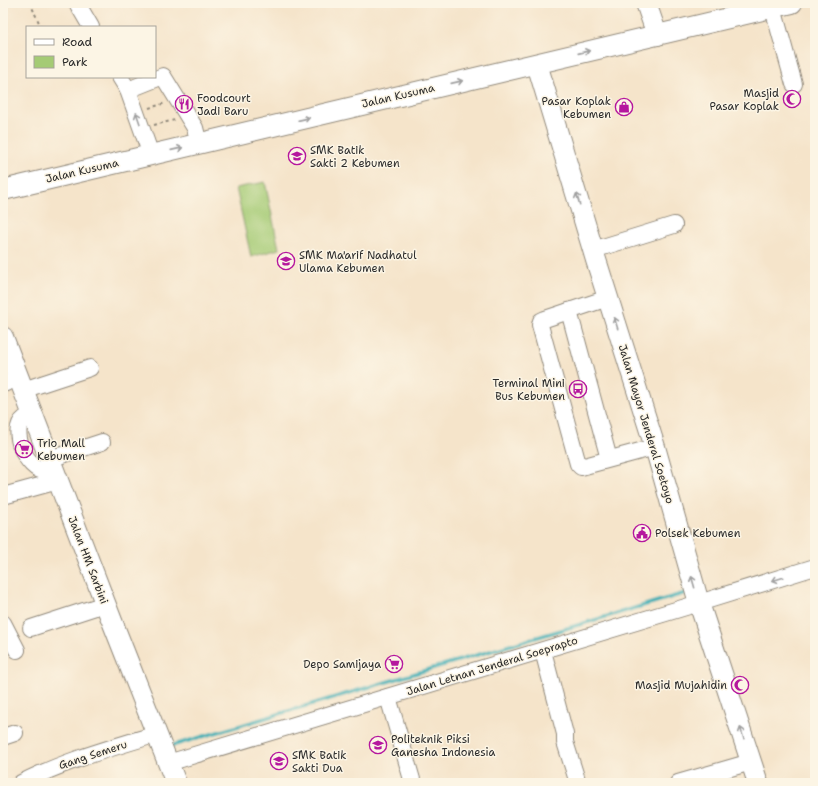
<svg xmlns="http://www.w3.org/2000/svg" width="818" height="786" font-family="'Shantell Sans',sans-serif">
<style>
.green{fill:#a5cb75;stroke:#687b50}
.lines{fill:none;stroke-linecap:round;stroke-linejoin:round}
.stream{stroke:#3eafb6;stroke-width:3.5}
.minor-casing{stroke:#90887a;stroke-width:18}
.major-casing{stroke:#90887a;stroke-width:22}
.path{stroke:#90887a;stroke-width:2;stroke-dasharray:3 3;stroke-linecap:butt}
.minor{stroke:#fff;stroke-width:16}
.major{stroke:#fff;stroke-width:20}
.oneway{stroke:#a0a0a0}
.labels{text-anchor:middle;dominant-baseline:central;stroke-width:3;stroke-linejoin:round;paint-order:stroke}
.poi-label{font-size:11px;fill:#2b2b2b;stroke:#fcf5e5;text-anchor:start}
.street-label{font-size:11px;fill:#2b2b2b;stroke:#fcf5e5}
</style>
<rect width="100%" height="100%" fill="#fcf5e5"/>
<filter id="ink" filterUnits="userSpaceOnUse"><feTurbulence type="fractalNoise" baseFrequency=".025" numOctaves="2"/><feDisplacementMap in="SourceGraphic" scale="8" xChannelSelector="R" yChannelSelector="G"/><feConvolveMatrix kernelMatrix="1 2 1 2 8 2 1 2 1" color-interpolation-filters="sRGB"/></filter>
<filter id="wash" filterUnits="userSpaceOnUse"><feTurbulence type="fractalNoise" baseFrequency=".012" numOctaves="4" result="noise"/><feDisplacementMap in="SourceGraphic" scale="16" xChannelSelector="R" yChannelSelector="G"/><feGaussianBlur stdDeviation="0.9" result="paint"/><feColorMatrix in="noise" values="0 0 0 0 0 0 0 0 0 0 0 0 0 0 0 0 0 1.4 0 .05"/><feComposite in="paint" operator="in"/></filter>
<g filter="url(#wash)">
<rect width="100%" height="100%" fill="#f5e4ca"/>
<path class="green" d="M 265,182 L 279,249 L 251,257 L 236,188 Z"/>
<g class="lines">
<path class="stream" d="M 168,748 L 171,746 L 689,592"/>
</g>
</g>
<g filter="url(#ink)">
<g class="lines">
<defs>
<g id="minor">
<path d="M 77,3 L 91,27"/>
<path d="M 773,8 L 794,84"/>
<path d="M 120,77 L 128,90"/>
<path d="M 151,155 L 128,90 L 163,76 L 195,128 L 199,144"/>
<path d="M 593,250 L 674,225"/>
<path d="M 608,298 L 545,319 L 541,321 L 540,325 L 578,464 L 581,467 L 655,447"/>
<path d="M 569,311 L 609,459"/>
<path d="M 3,384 L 19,378"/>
<path d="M 23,390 L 90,368"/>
<path d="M 33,415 C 30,416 26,417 24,419 C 9,430 27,471 45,471 C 47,471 49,469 51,469"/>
<path d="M 50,459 L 102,442"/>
<path d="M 3,496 L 58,481"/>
<path d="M 3,623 L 17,650"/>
<path d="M 31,628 L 105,604"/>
<path d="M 543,651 L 565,734 L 565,742 L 578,783"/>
<path d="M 388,697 L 413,783"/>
<path d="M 3,737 L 15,733"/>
<path d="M 168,763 L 699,603 L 815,567"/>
<path d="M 21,783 C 64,761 111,748 157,734"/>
<path d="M 678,783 L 751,762"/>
</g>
<g id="major">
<path d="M 646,3 L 657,35"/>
<path d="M 537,64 L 596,260 L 655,447 L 699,603 L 758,783"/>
<path d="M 3,190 L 792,3"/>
<path d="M 3,337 L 112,621 L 176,783"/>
</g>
</defs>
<use href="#minor" class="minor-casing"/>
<use href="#major" class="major-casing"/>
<g class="path">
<path d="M 30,3 L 41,27"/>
<path d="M 149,108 L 166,103"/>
<path d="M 154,125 L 175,120"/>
</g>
<use href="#minor" class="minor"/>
<use href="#major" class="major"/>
</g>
<defs><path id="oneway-shaft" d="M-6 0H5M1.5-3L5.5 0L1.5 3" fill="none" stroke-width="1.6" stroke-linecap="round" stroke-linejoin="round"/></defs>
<g class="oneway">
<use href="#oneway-shaft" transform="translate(584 52) rotate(-13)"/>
<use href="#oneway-shaft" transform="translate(457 82) rotate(-13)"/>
<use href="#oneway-shaft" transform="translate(138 118) rotate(-109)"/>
<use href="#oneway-shaft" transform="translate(304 119) rotate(-13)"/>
<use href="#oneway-shaft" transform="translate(177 149) rotate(-13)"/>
<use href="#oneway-shaft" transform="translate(578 199) rotate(-107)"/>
<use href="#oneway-shaft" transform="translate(616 323) rotate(-107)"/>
<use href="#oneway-shaft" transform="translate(778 579) rotate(163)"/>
<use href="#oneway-shaft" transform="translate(693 582) rotate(-106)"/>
<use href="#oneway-shaft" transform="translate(742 733) rotate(-108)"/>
</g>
</g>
<defs>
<symbol id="mosque-ring" viewBox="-11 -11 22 22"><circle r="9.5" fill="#fcf5e5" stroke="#b5179e" stroke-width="1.5"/><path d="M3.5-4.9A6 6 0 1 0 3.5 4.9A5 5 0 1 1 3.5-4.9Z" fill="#b5179e"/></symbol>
<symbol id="restaurant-ring" viewBox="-11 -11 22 22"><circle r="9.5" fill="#fcf5e5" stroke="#b5179e" stroke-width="1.5"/><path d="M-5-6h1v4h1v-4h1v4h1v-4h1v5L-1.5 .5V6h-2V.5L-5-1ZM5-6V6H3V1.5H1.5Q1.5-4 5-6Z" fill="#b5179e"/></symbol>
<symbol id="shop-ring" viewBox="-11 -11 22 22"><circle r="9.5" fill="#fcf5e5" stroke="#b5179e" stroke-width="1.5"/><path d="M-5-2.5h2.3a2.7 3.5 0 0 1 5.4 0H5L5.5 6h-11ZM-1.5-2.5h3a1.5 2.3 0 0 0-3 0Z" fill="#b5179e"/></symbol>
<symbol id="school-ring" viewBox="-11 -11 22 22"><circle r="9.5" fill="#fcf5e5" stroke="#b5179e" stroke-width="1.5"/><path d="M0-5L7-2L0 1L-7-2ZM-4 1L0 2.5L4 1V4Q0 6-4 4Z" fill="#b5179e"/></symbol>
<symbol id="bus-ring" viewBox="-11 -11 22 22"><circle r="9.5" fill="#fcf5e5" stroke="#b5179e" stroke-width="1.5"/><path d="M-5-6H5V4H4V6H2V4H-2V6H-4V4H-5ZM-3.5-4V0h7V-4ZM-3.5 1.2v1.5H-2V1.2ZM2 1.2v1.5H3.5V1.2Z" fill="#b5179e"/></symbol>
<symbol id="supermarket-ring" viewBox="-11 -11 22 22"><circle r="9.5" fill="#fcf5e5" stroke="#b5179e" stroke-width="1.5"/><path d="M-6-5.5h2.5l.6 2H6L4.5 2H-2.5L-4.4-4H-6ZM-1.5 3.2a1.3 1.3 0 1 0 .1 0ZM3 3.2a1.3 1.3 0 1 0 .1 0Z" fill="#b5179e"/></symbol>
<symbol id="civic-ring" viewBox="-11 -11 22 22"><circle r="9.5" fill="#fcf5e5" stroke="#b5179e" stroke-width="1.5"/><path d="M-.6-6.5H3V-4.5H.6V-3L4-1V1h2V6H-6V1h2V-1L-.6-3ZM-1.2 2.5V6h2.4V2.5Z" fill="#b5179e"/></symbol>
<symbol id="university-ring" viewBox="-11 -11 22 22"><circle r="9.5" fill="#fcf5e5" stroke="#b5179e" stroke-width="1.5"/><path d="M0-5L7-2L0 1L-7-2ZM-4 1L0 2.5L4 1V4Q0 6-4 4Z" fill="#b5179e"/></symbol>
</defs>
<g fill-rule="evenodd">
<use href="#mosque-ring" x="782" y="89" width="20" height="20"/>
<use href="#restaurant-ring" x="174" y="94" width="20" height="20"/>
<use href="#shop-ring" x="614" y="97" width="20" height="20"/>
<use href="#school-ring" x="287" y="146" width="20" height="20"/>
<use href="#school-ring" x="276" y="251" width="20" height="20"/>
<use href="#bus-ring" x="568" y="379" width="20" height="20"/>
<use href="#supermarket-ring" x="14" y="439" width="20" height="20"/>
<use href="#civic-ring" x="632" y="523" width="20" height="20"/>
<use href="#supermarket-ring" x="384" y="654" width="20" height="20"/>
<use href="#mosque-ring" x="730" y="675" width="20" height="20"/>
<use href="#university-ring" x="368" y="735" width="20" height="20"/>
<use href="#school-ring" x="269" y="751" width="20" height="20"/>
</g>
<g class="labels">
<g class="poi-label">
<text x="779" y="93" text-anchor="end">Masjid<tspan x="779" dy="13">Pasar Koplak</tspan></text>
<text x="197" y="98">Foodcourt<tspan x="197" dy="13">Jadi Baru</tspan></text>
<text x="611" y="101" text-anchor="end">Pasar Koplak<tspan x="611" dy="13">Kebumen</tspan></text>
<text x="310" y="150">SMK Batik<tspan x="310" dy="13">Sakti 2 Kebumen</tspan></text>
<text x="299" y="255">SMK Ma'arif Nadhatul<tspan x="299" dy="13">Ulama Kebumen</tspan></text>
<text x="565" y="383" text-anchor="end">Terminal Mini<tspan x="565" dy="13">Bus Kebumen</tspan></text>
<text x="37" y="443">Trio Mall<tspan x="37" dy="13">Kebumen</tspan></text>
<text x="655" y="533">Polsek Kebumen</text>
<text x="381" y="664" text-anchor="end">Depo Samijaya</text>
<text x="727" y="685" text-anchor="end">Masjid Mujahidin</text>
<text x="391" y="739">Politeknik Piksi<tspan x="391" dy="13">Ganesha Indonesia</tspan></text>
<text x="292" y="755">SMK Batik<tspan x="292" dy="13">Sakti Dua</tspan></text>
</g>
<g class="street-label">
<text transform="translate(398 96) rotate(-13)">Jalan Kusuma</text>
<text transform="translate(82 171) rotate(-13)">Jalan Kusuma</text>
<text transform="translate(646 424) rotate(73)">Jalan Mayor Jenderal Soetoyo</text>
<text transform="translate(88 560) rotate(69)">Jalan HM Sarbini</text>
<text transform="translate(492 666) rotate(-17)">Jalan Letnan Jenderal Soeprapto</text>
<text transform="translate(93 755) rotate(-18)">Gang Semeru</text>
</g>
</g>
<rect width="818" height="786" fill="none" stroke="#fcf5e5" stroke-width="16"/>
<rect x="26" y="26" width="130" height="52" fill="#fcf5e5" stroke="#a8a49b"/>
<rect x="34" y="39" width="20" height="6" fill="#ffffff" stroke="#a8a49b"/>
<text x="62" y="46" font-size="12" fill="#2b2b2b">Road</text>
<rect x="34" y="56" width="20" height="12" fill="#a5cb75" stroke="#a8a49b"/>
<text x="62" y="66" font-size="12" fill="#2b2b2b">Park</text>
</svg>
